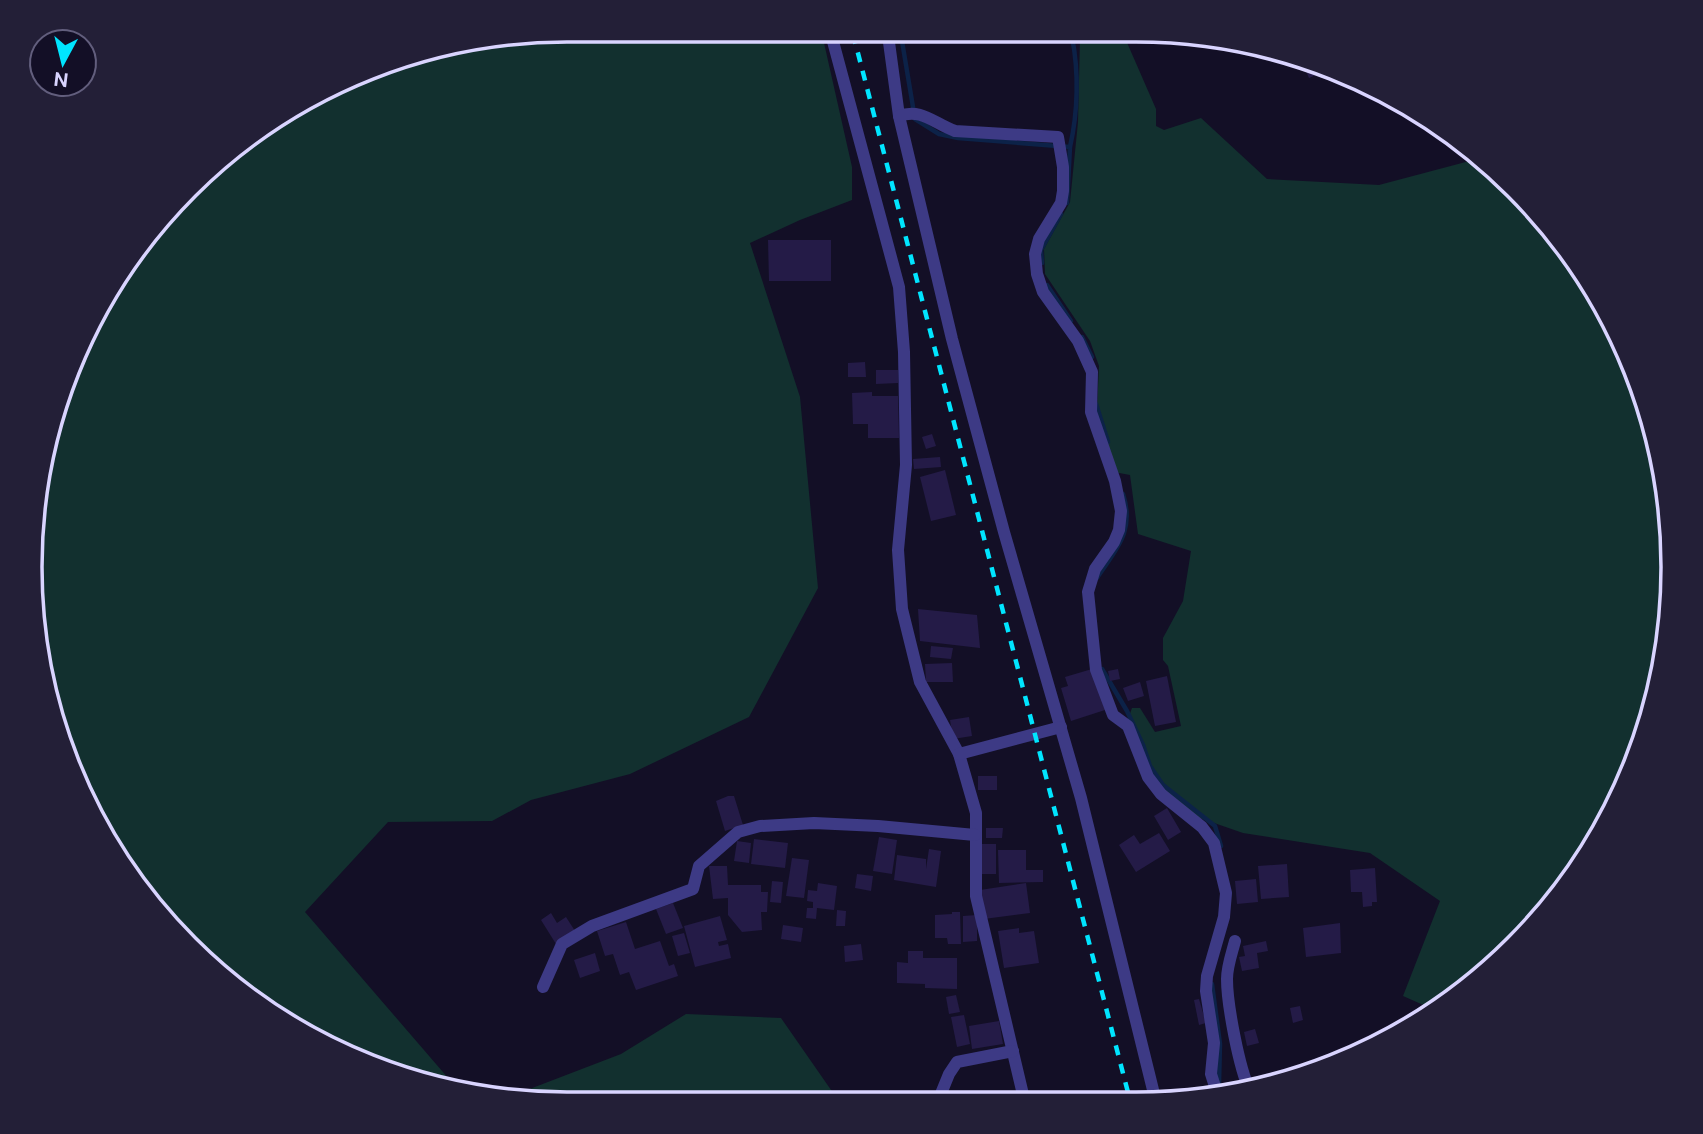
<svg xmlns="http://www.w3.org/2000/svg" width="1703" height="1134" font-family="'Public Sans',sans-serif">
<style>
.green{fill:#12302f}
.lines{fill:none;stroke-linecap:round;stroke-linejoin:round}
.stream{stroke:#0c2248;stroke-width:4.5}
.building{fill:#241b47}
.street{stroke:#3d3a85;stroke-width:12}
.rail{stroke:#00e5ff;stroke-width:4.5;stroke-dasharray:10 9;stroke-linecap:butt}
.rim{fill:none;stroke:#d9d4ff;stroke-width:3.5}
</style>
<rect width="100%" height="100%" fill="#130f26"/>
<g class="green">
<path d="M 567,30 L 822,34 L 852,167 L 852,200 L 800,220 L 750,243 L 800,397 L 818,588 L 749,717 L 630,774 L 531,800 L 492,821 L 388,822 L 305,912 L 461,1093 L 329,1049 L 187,947 L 102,835 L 40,672 L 31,531 L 71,362 L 141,240 L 268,121 L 395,58 Z"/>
<path d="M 1080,38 L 1125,38 L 1156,109 L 1156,126 L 1164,130 L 1201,118 L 1267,179 L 1379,185 L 1477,159 L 1516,187 L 1582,268 L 1632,361 L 1663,462 L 1673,567 L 1663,671 L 1633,772 L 1583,865 L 1516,947 L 1437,1011 L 1403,996 L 1440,901 L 1370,853 L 1243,833 L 1194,816 L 1154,780 L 1128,719 L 1132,708 L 1140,708 L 1155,732 L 1181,726 L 1168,666 L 1163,660 L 1163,638 L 1183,601 L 1191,551 L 1138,534 L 1130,475 L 1114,472 L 1099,423 L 1097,410 L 1099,366 L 1090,341 L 1045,274 L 1044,249 L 1070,202 L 1078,122 Z"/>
<path d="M 686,1014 L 781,1018 L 838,1100 L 514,1095 L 621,1054 Z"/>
</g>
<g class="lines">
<g class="stream">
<path d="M 901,35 L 915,119 L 939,134 L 958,138 L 1070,147 L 1067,203"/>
<path d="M 1070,147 C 1078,112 1079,72 1072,37"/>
<path d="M 1042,263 L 1041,250 L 1061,214"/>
<path d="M 1047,285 L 1071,321"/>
<path d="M 1082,337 L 1092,357"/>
<path d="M 1096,404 L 1108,442"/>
<path d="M 1097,578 C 1116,549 1135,532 1123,494"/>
<path d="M 1102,669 L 1127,711 L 1143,745 L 1150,766 L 1163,785 L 1215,826 L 1221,846"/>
<path d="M 1212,984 L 1220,1044 L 1219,1084 L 1227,1095"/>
</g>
</g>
<g class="building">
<path d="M 1306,62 L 1314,65 L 1318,74 L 1309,78 L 1303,64 Z"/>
<path d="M 768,240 L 831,240 L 831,281 L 769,281 Z"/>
<path d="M 865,362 L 866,377 L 848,377 L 848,363 Z"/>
<path d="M 876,370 L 898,370 L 898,383 L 876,384 Z"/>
<path d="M 872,392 L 872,396 L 898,396 L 899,438 L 868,438 L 868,424 L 853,424 L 852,393 Z"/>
<path d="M 932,434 L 936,446 L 926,449 L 922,437 Z"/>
<path d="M 940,457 L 941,467 L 914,469 L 913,459 Z"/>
<path d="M 945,470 L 956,515 L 931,521 L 920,477 Z"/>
<path d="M 918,609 L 977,615 L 980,648 L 920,641 Z"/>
<path d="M 931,646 L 953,648 L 951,659 L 930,657 Z"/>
<path d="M 952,663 L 953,682 L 926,682 L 925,664 Z"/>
<path d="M 1092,669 L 1105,710 L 1071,721 L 1061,688 L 1068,686 L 1065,677 Z"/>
<path d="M 1118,669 L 1120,679 L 1110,681 L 1108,671 Z"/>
<path d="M 1167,676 L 1176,722 L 1155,726 L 1146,681 Z"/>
<path d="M 1140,682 L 1144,696 L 1128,701 L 1123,688 Z"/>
<path d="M 969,717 L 972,736 L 953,739 L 950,720 Z"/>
<rect x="978" y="776" width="19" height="14"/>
<path d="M 728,796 L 734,796 L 743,825 L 725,831 L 716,801 Z"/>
<path d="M 1167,808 L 1181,832 L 1168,840 L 1154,816 Z"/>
<path d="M 986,828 L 1003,828 L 1002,838 L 986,838 Z"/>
<path d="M 1159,833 L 1170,851 L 1136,872 L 1119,845 L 1134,835 L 1140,844 Z"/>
<path d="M 879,837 L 897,840 L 892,874 L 873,871 Z"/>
<path d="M 754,839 L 788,843 L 785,868 L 751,864 Z"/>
<path d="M 737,841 L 751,843 L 749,863 L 734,861 Z"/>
<rect x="980" y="844" width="16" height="30"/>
<path d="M 929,849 L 941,851 L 936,887 L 894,880 L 897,855 L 926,859 L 926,869 Z"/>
<path d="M 998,850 L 1026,850 L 1026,870 L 1043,870 L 1043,882 L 999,883 Z"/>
<path d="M 792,858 L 809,860 L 804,898 L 786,896 Z"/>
<path d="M 1287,864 L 1289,897 L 1261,899 L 1258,866 Z"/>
<path d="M 709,866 L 727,866 L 728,885 L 761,885 L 761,892 L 768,892 L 767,912 L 761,912 L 762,930 L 742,932 L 728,915 L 728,898 L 713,899 Z"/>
<path d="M 1375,868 L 1377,902 L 1372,902 L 1372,906 L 1363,907 L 1362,892 L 1351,892 L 1350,870 Z"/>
<path d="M 857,874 L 873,876 L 871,891 L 855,888 Z"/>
<path d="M 1256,879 L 1258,902 L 1237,904 L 1235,881 Z"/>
<path d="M 772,881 L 783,882 L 781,903 L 770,902 Z"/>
<path d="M 818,883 L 837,886 L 834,910 L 817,908 L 816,919 L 806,918 L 807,908 L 813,908 L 813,902 L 807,901 L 808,890 L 817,891 Z"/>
<path d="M 1026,883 L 1030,913 L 984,919 L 980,890 Z"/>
<path d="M 673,903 L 683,928 L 666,934 L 656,909 Z"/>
<path d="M 837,910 L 846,911 L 845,926 L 836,926 Z"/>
<path d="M 952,912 L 960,912 L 961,944 L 948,944 L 947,938 L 935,938 L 935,915 L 952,914 Z"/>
<path d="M 551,913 L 557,923 L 566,917 L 575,931 L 556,944 L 541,920 Z"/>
<path d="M 977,915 L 977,941 L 963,942 L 963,916 Z"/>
<path d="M 720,916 L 727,940 L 718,942 L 719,946 L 728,944 L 731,958 L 695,967 L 684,926 Z"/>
<path d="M 626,922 L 635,949 L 660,941 L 669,966 L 674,964 L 678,976 L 636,990 L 629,972 L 620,975 L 613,954 L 605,956 L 597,931 Z"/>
<path d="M 1340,923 L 1341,953 L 1306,957 L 1303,928 Z"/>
<path d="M 783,925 L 803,928 L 801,942 L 781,939 Z"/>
<path d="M 1019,928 L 1019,933 L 1034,931 L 1039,963 L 1004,968 L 998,931 Z"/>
<path d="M 684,933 L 690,953 L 678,956 L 672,936 Z"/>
<path d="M 1266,941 L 1268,951 L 1257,953 L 1259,968 L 1242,971 L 1239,957 L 1245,956 L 1243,946 Z"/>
<path d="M 861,944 L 863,960 L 845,962 L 844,946 Z"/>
<path d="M 908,951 L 923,951 L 923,958 L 957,958 L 957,989 L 925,988 L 925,984 L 897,983 L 897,962 L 908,963 Z"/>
<path d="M 595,953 L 600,971 L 580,978 L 574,960 Z"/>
<path d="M 956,995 L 960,1012 L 949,1014 L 946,997 Z"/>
<path d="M 1199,999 L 1206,1023 L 1199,1025 L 1194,1000 Z"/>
<path d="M 1300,1006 L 1303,1020 L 1293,1023 L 1290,1008 Z"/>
<path d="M 964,1015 L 970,1044 L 957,1047 L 951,1017 Z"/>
<path d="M 999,1021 L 1003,1044 L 972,1049 L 969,1026 Z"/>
<path d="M 1255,1029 L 1259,1043 L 1247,1046 L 1244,1032 Z"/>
<path d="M 1305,1070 L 1305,1074 L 1291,1079 L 1290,1073 Z"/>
<path d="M 1042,1091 L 1043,1103 L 1031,1103 L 1030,1092 Z"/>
</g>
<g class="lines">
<g class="street">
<path d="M 831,34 L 899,287 L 904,352 L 906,465 L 898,550 L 902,609 L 920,682 L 959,754 L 976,813 L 976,896 L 1025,1103"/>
<path d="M 888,35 L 899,116 L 952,339 L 1004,532 L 1081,798 L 1156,1102"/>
<path d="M 899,116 C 922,108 933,123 955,131 L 1058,137 L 1063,167 L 1063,191 L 1061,203 L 1039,239 L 1035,254 L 1037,274 L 1043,292 L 1078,341 L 1092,372 L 1091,412 L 1115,481 L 1121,511 L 1119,530 L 1114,542 L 1095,569 L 1088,592 L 1096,670 L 1113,715 L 1128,726 L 1148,777 L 1161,794 L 1202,827 L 1214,843 L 1226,893 L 1224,917 L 1207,976 L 1206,991 L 1214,1043 L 1211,1074 L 1218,1096"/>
<path d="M 959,754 L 1061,727"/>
<path d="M 1235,941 C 1232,953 1227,966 1227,979 C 1227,1004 1239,1068 1250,1091"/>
<path d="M 543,987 L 562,944 L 592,926 L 693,889 L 699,866 L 738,832 L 760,826 L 814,823 L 878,826 L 975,835"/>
<path d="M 938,1101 L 949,1074 L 957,1062 L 1013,1051"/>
</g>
<path class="rail" d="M 853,34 L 1131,1104"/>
</g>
<path d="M0 0H1703V1134H0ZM567 42H1136A525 525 0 0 1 1661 567V567A525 525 0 0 1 1136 1092H567A525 525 0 0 1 42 567V567A525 525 0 0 1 567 42Z" fill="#231f37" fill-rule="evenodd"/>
<path class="rim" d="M567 42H1136A525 525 0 0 1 1661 567V567A525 525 0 0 1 1136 1092H567A525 525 0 0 1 42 567V567A525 525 0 0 1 567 42Z"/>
<g transform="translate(63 63) rotate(187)"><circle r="33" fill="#130f26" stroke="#625e7d" stroke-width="2"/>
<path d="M0-5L12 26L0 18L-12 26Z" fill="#00e5ff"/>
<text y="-10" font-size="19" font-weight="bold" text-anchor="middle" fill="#d9d4ff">N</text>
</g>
</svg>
